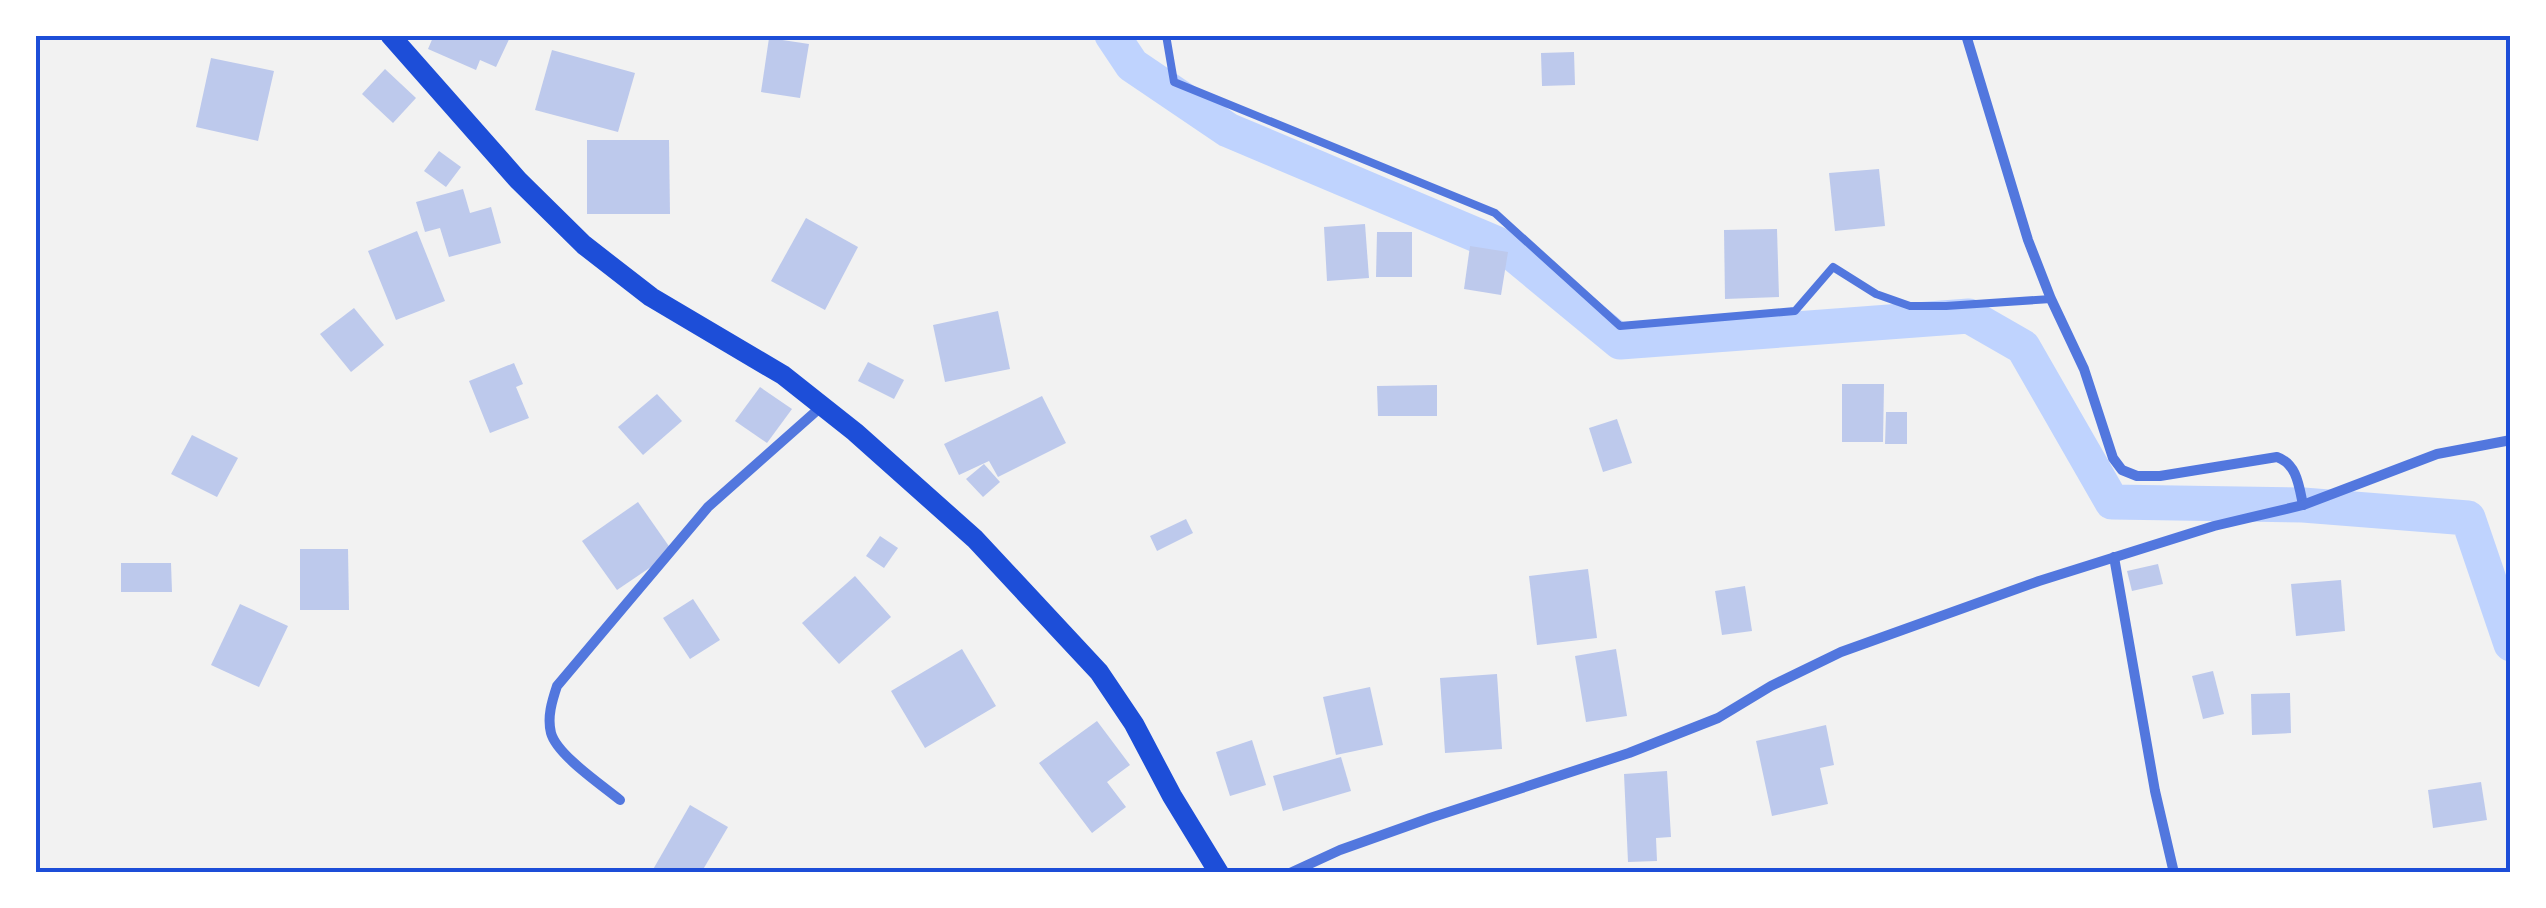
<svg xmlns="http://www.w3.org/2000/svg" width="2546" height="908" font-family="'Nunito Sans',sans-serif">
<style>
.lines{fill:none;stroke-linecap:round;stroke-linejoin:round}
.canal{stroke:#bfd3fe;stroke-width:35}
.building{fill:#bdc9ec}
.service{stroke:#5277de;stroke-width:8}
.minor{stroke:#5277de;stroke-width:10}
.secondary{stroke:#1d4ed8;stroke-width:20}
.neatline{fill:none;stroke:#1d4ed8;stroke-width:4}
</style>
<rect width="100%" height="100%" fill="#f2f2f2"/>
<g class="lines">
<path class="canal" d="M 1112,35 L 1132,65 L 1228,130 L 1505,247 L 1620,342 L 1969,316 L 2023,347 L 2112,502 L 2303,505 L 2468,518 L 2511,644"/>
</g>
<g class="building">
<path d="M 434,35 L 511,35 L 496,67 L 480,60 L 476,70 L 428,49 Z"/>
<path d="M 769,38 L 809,44 L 800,98 L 761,92 Z"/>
<path d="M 552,50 L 635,73 L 618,132 L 535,110 Z"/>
<path d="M 1574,52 L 1575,85 L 1542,86 L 1541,53 Z"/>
<path d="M 211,58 L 274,71 L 258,141 L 196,127 Z"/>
<path d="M 385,69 L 416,98 L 393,123 L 362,94 Z"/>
<path d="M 587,140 L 669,140 L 670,214 L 587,214 Z"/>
<path d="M 439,151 L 461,167 L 446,187 L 424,171 Z"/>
<path d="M 1879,169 L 1885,226 L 1835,231 L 1829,173 Z"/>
<path d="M 463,189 L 470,213 L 491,207 L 501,243 L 449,257 L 440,228 L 425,232 L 416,202 Z"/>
<path d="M 806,218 L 858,247 L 825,310 L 771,281 Z"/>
<path d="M 1365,224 L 1369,278 L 1327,281 L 1324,227 Z"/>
<path d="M 1777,229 L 1779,297 L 1725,299 L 1724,230 Z"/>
<path d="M 417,231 L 445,301 L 396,320 L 368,251 Z"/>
<path d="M 1377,232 L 1412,232 L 1412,277 L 1376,277 Z"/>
<path d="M 1470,246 L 1508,252 L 1501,295 L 1464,289 Z"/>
<path d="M 354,308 L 384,345 L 351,372 L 320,334 Z"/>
<path d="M 998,311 L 1010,369 L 945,382 L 933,325 Z"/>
<path d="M 868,362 L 904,380 L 894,399 L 858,381 Z"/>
<path d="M 514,363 L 523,384 L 516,387 L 529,418 L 490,433 L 469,381 Z"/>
<path d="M 1842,384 L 1884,384 L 1883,442 L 1842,442 Z"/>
<path d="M 1437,385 L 1437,416 L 1378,416 L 1377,386 Z"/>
<path d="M 760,387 L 792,409 L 767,443 L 735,421 Z"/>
<path d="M 657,394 L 682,421 L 643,455 L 618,427 Z"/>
<path d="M 1042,396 L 1066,443 L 998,477 L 989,461 L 959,475 L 944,444 Z"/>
<path d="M 1886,412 L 1907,412 L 1907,444 L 1885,444 Z"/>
<path d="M 1617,419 L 1632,463 L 1603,472 L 1589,428 Z"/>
<path d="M 192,435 L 238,458 L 217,497 L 171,474 Z"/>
<path d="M 984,464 L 1000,482 L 983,497 L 966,479 Z"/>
<path d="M 638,502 L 673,552 L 617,590 L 582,541 Z"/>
<path d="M 1186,519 L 1193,533 L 1157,551 L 1150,536 Z"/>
<path d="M 880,536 L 898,548 L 884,568 L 866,556 Z"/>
<path d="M 300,549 L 348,549 L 349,610 L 300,610 Z"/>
<path d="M 121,563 L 171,563 L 172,592 L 121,592 Z"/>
<path d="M 2158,564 L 2163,584 L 2132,591 L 2127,571 Z"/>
<path d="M 1588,569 L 1597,638 L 1537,645 L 1529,576 Z"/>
<path d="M 855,576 L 891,617 L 839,664 L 802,623 Z"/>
<path d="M 2341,580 L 2345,631 L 2296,636 L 2291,584 Z"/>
<path d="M 1745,586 L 1752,631 L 1722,635 L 1715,591 Z"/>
<path d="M 693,599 L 720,640 L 690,659 L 663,618 Z"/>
<path d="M 240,604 L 288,626 L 259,687 L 211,665 Z"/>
<path d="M 962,649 L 996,706 L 925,748 L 891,691 Z"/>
<path d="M 1616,649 L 1627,716 L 1586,722 L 1575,656 Z"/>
<path d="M 2213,671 L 2224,714 L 2203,719 L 2192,676 Z"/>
<path d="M 1497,674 L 1502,749 L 1445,753 L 1440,678 Z"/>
<path d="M 1370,687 L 1383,745 L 1336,755 L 1323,697 Z"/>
<path d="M 2290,693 L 2291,733 L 2252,735 L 2251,694 Z"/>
<path d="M 1097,721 L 1130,765 L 1107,782 L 1126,807 L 1092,833 L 1039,763 Z"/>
<path d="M 1826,725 L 1834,765 L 1820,768 L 1828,804 L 1772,816 L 1756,741 Z"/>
<path d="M 1252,740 L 1266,785 L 1230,796 L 1216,752 Z"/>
<path d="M 1341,757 L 1351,791 L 1283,811 L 1273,776 Z"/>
<path d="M 1667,771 L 1671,837 L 1656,838 L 1657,861 L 1628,862 L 1624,774 Z"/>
<path d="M 2481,782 L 2487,820 L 2433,828 L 2428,790 Z"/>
<path d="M 690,805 L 728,827 L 701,873 L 651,873 Z"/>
</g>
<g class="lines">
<path class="service" d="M 1166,35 L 1174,82 L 1495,213 L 1620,326 L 1795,311 L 1833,267 L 1876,294 L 1910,306 L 1946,306 L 2051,299"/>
<g class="minor">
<path d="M 1966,35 L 2028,240 L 2051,299 L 2084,369 L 2113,458 L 2122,470 L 2137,476 L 2160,476 L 2277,457 C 2297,464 2299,486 2303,505"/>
<path d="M 2114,557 L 2155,791 L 2174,873"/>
<path d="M 620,800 C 602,785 557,755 551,733 C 547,717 552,701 557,686 L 708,507 L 822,406"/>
<path d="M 1290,873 L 1340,850 L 1430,818 L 1629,753 L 1718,718 L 1771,686 L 1841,652 L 2039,581 L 2214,526 L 2303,505 L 2437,454 L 2511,440"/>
</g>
<path class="secondary" d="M 390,35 L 518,180 L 584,245 L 651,297 L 783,375 L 855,432 L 975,539 L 1099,672 L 1134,724 L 1172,796 L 1219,873"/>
</g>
<rect width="2546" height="908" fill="none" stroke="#ffffff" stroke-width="75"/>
<rect x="38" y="38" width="2470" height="832" class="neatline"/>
</svg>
